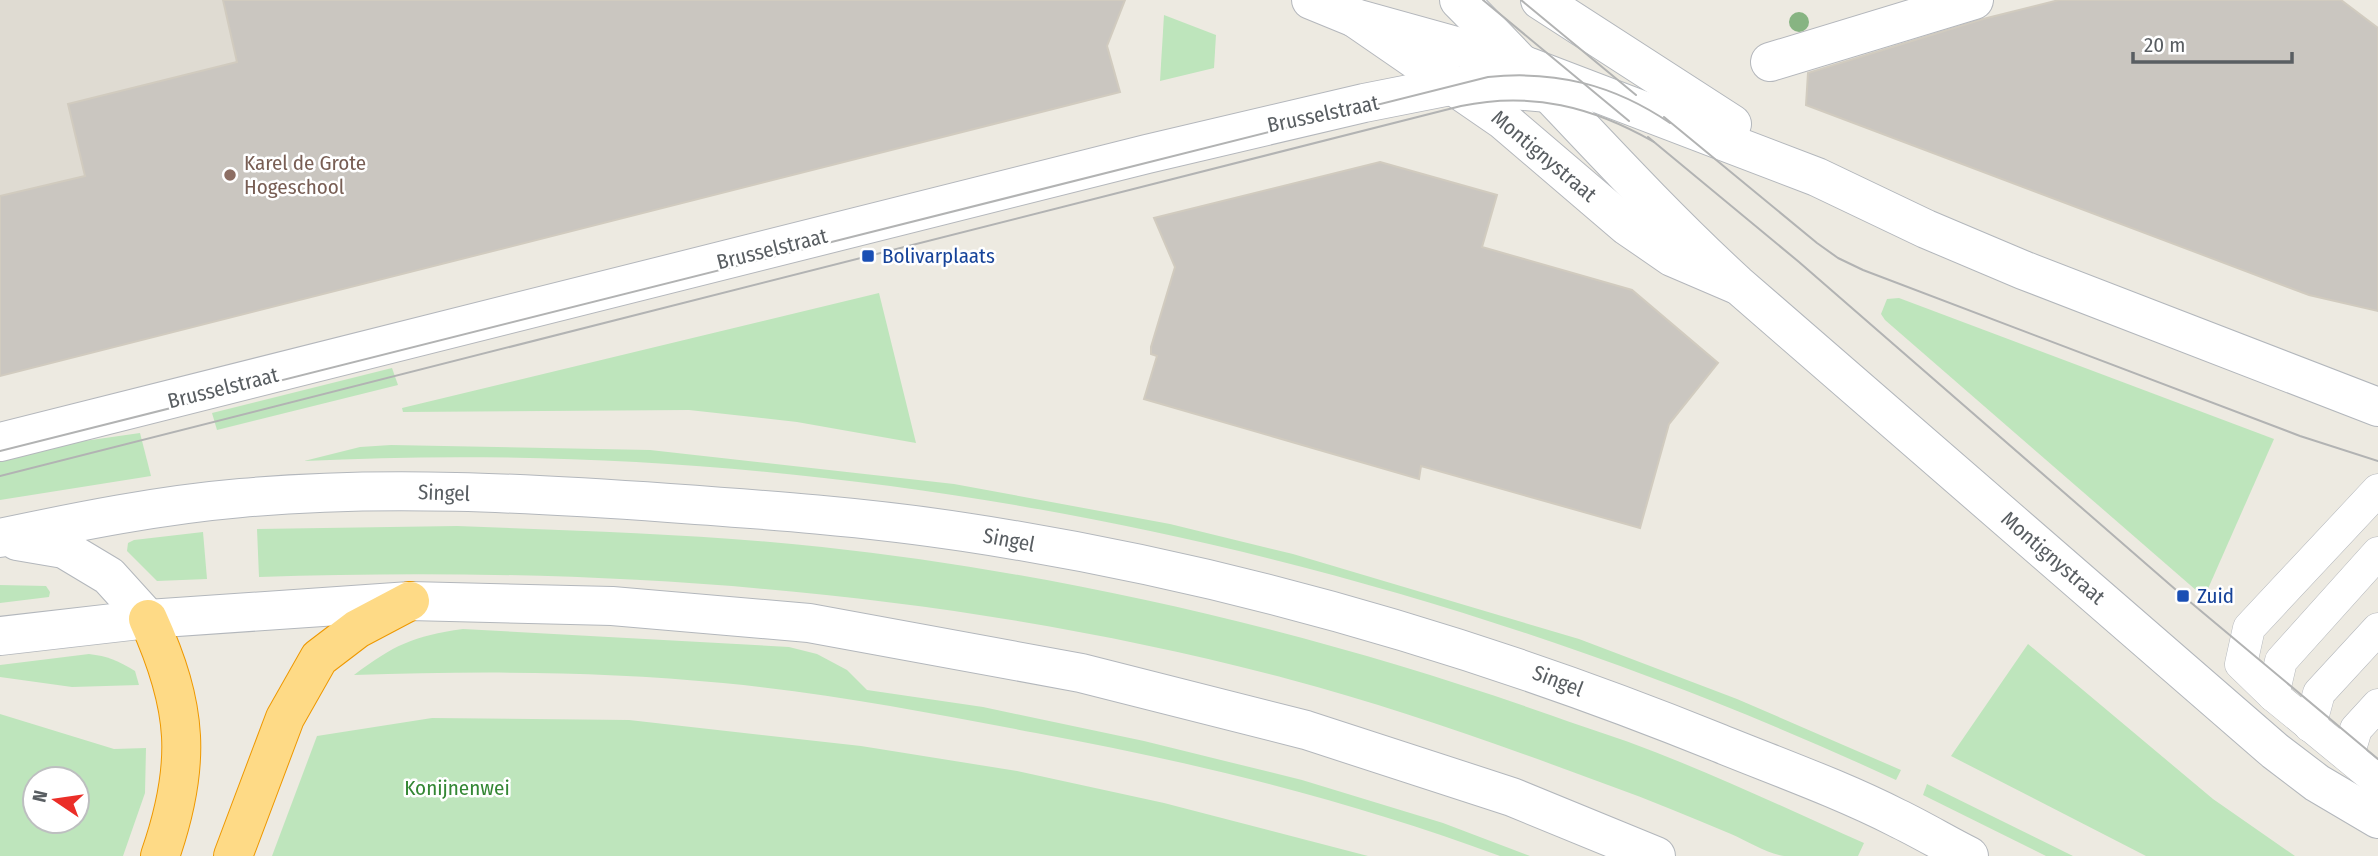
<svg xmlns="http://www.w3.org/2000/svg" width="2378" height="856" font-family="'Fira Sans Condensed',sans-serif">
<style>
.education{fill:#dfdbd2}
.green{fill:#bee5bc;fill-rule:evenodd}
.building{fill:#cac6c0;stroke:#d1cbbf;stroke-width:2}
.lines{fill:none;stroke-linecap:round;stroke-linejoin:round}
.lane-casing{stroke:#b4b7bc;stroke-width:33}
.street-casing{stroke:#b4b7bc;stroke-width:40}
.secondary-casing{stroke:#b3b7bc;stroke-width:40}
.highway-casing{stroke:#ee9800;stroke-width:40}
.lane{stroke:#fff;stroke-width:32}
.street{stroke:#fff;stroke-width:38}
.secondary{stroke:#fff;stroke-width:38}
.highway{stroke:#feda86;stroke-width:38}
.tram{stroke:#b2b3b3;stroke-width:2}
.tree{fill:#87b482}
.education-dot{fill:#8d6e63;stroke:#fff;stroke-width:2.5}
.transit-dot{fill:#1a4fb4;stroke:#fff;stroke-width:2.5}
.labels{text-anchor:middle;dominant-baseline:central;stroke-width:5;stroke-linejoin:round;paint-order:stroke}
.street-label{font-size:21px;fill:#595e62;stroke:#fff}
.education-label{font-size:21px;fill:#785e54;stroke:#fff;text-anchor:start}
.transit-label{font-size:21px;fill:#164399;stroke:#fff;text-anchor:start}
.park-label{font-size:21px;fill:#348734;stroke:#fff}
</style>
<rect width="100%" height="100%" fill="#edeae1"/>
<path class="education" d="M 0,0 L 413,0 L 480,254 L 0,376 Z"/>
<g class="green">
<path d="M 1164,15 L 1216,35 L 1214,68 L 1160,81 Z"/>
<path d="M 879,293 L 916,443 L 797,422 L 689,410 L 403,412 L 402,408 Z"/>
<path d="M 1899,298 L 2274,439 L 2207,591 L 2203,594 L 2197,591 L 1885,320 L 1881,314 L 1887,299 Z"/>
<path d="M 392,368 L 398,385 L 217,430 L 212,413 Z"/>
<path d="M 140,433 L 151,476 L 0,500 L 0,453 Z"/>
<path d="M 391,445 L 650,450 L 954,484 L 1170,524 L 1293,554 L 1579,639 L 1737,699 L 1901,770 L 1896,780 C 1402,551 849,434 304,461 L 360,447 Z"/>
<path d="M 457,526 C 578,531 701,534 822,547 C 1070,574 1318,633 1553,716 C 1592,730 1632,742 1670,758 C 1736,784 1800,815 1864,843 L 1858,856 C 1834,856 1807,856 1784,856 C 1766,853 1747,841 1731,834 C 1690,817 1650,800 1608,785 C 1503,746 1397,708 1288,679 C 952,590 605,565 259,577 L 257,529 Z"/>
<path d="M 203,532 L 207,579 L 157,581 L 127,551 L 128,543 L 134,540 Z"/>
<path d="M 0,585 L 46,586 L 50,592 L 49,597 L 0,603 Z"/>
<path d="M 463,629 L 789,647 L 817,654 L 847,670 L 867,690 L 983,707 L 1144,741 L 1302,780 L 1443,823 L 1530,856 L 1500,856 C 1349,800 1194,762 1036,733 C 932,713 827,693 723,683 C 600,671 476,671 354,675 C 394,645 413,636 463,629 Z"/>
<path d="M 2028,644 L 2213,799 L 2295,856 L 2146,856 L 1951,756 Z"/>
<path d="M 89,654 C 107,656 119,661 135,671 L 139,685 L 72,687 L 0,677 L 0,665 Z"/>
<path d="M 0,714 L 114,749 L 146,748 L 145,793 L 123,856 L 0,856 ZM 35,779 L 77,779 L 77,821 L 35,821 Z"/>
<path d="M 432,718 L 629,720 L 861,746 L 1017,771 L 1164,803 L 1368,856 L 272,856 L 317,736 Z"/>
<path d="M 1927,784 L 2073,856 L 2046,856 L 1923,795 Z"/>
</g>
<g class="building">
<path d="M 223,0 L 1125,0 L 1107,46 L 1120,92 L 0,376 L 0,196 L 85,176 L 68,104 L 237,62 Z"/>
<path d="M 2059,0 L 2341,0 L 2378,28 L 2378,311 L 2309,295 L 1806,105 L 1808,73 L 1983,19 Z"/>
<path d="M 1380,162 L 1497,195 L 1482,247 L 1632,290 L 1718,363 L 1669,424 L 1640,528 L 1421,466 L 1419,479 L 1144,399 L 1157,356 L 1151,354 L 1151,347 L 1175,267 L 1154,218 Z"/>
</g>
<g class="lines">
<defs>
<g id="lane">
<path d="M 2378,490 L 2249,628 L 2241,664 L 2273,695 L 2378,781"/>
<path d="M 2273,695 L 2281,661 L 2378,553"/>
<path d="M 2310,726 L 2319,693 L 2378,629"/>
<path d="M 2348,756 L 2356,729 L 2378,705"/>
</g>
<g id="street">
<path d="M 1311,0 L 1355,18 L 1524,65"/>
<path d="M 1355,18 L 1503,120 L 1627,226 L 1672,257 L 1735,284"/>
<path d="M 1770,62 L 1974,0"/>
<path d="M 0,442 L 1147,154 L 1364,103 L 1455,85 L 1571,95"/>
</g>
<g id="secondary">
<path d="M 1459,0 C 1553,94 1639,194 1737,284 L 2275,751 L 2317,783 L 2378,819"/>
<path d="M 1540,0 L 1732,124"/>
<path d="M 1529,67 L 1817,177 L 1926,229 L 2023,270 L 2378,407"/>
<path d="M 0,538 C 80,521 160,505 241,498 C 383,485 528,493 669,503 C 768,510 866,517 964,532 C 1222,571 1477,645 1719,743 C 1778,767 1840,789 1897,818 C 1922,830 1945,844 1969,856"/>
<path d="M 17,541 L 64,549 L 109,576 L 148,619"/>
<path d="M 0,636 L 148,619 L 410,601 L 612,606 L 809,623 L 1081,673 L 1306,730 L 1512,797 L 1656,856"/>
</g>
<g id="highway">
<path d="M 148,619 C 188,707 192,764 160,856"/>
<path d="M 233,856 L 285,718 L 319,658 L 357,629 L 410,601"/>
</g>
</defs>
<use href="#lane" class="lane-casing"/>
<use href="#street" class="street-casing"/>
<use href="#secondary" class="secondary-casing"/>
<use href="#highway" class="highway-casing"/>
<use href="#lane" class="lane"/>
<use href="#street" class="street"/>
<use href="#secondary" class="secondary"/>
<use href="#highway" class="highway"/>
<g class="tram">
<path d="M 1483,0 L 1629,121"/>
<path d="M 1521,0 L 1636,95"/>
<path d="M 1664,117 L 1817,243 L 1838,258 L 1863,270 L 2300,436 L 2378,461"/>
<path d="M 1648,137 L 1799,262 L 2183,596 L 2378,759"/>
<path d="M 0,451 L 1488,77 C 1556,70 1614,85 1670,123"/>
<path d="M 0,476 L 1461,106 C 1531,91 1593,107 1654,142"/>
</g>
</g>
<circle class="tree" cx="1799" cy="22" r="10"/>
<circle class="education-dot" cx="230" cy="175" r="7"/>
<g class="transit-dot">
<rect x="861" y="249" width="14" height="14" rx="3.5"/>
<rect x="2176" y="589" width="14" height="14" rx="3.5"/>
</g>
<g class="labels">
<g class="street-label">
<text transform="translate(1323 114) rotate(-12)">Brusselstraat</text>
<text transform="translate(1544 156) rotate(40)">Montignystraat</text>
<text transform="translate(772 249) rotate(-14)">Brusselstraat</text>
<text transform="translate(223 388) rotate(-14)">Brusselstraat</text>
<text transform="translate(444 493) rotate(2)">Singel</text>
<text transform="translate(1009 540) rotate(11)">Singel</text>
<text transform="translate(2053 558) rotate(41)">Montignystraat</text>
<text transform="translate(1558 681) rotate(21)">Singel</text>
</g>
<g class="education-label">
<text x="244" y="163">Karel de Grote<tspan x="244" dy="24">Hogeschool</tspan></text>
</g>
<g class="transit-label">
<text x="882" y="256">Bolivarplaats</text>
<text x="2197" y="596">Zuid</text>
</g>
<g class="park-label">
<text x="457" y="788">Konijnenwei</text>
</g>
</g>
<g transform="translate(56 800) rotate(283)"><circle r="33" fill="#ffffff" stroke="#bdbfc0" stroke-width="2"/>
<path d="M0-5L12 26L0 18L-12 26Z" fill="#eb2e28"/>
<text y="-10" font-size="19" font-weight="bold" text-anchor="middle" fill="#595e62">N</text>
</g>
<path d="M2133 52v10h159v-10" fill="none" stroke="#595e62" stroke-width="3.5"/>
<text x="2144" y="52" font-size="21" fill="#595e62" stroke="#ffffff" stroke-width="5" paint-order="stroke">20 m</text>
</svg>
